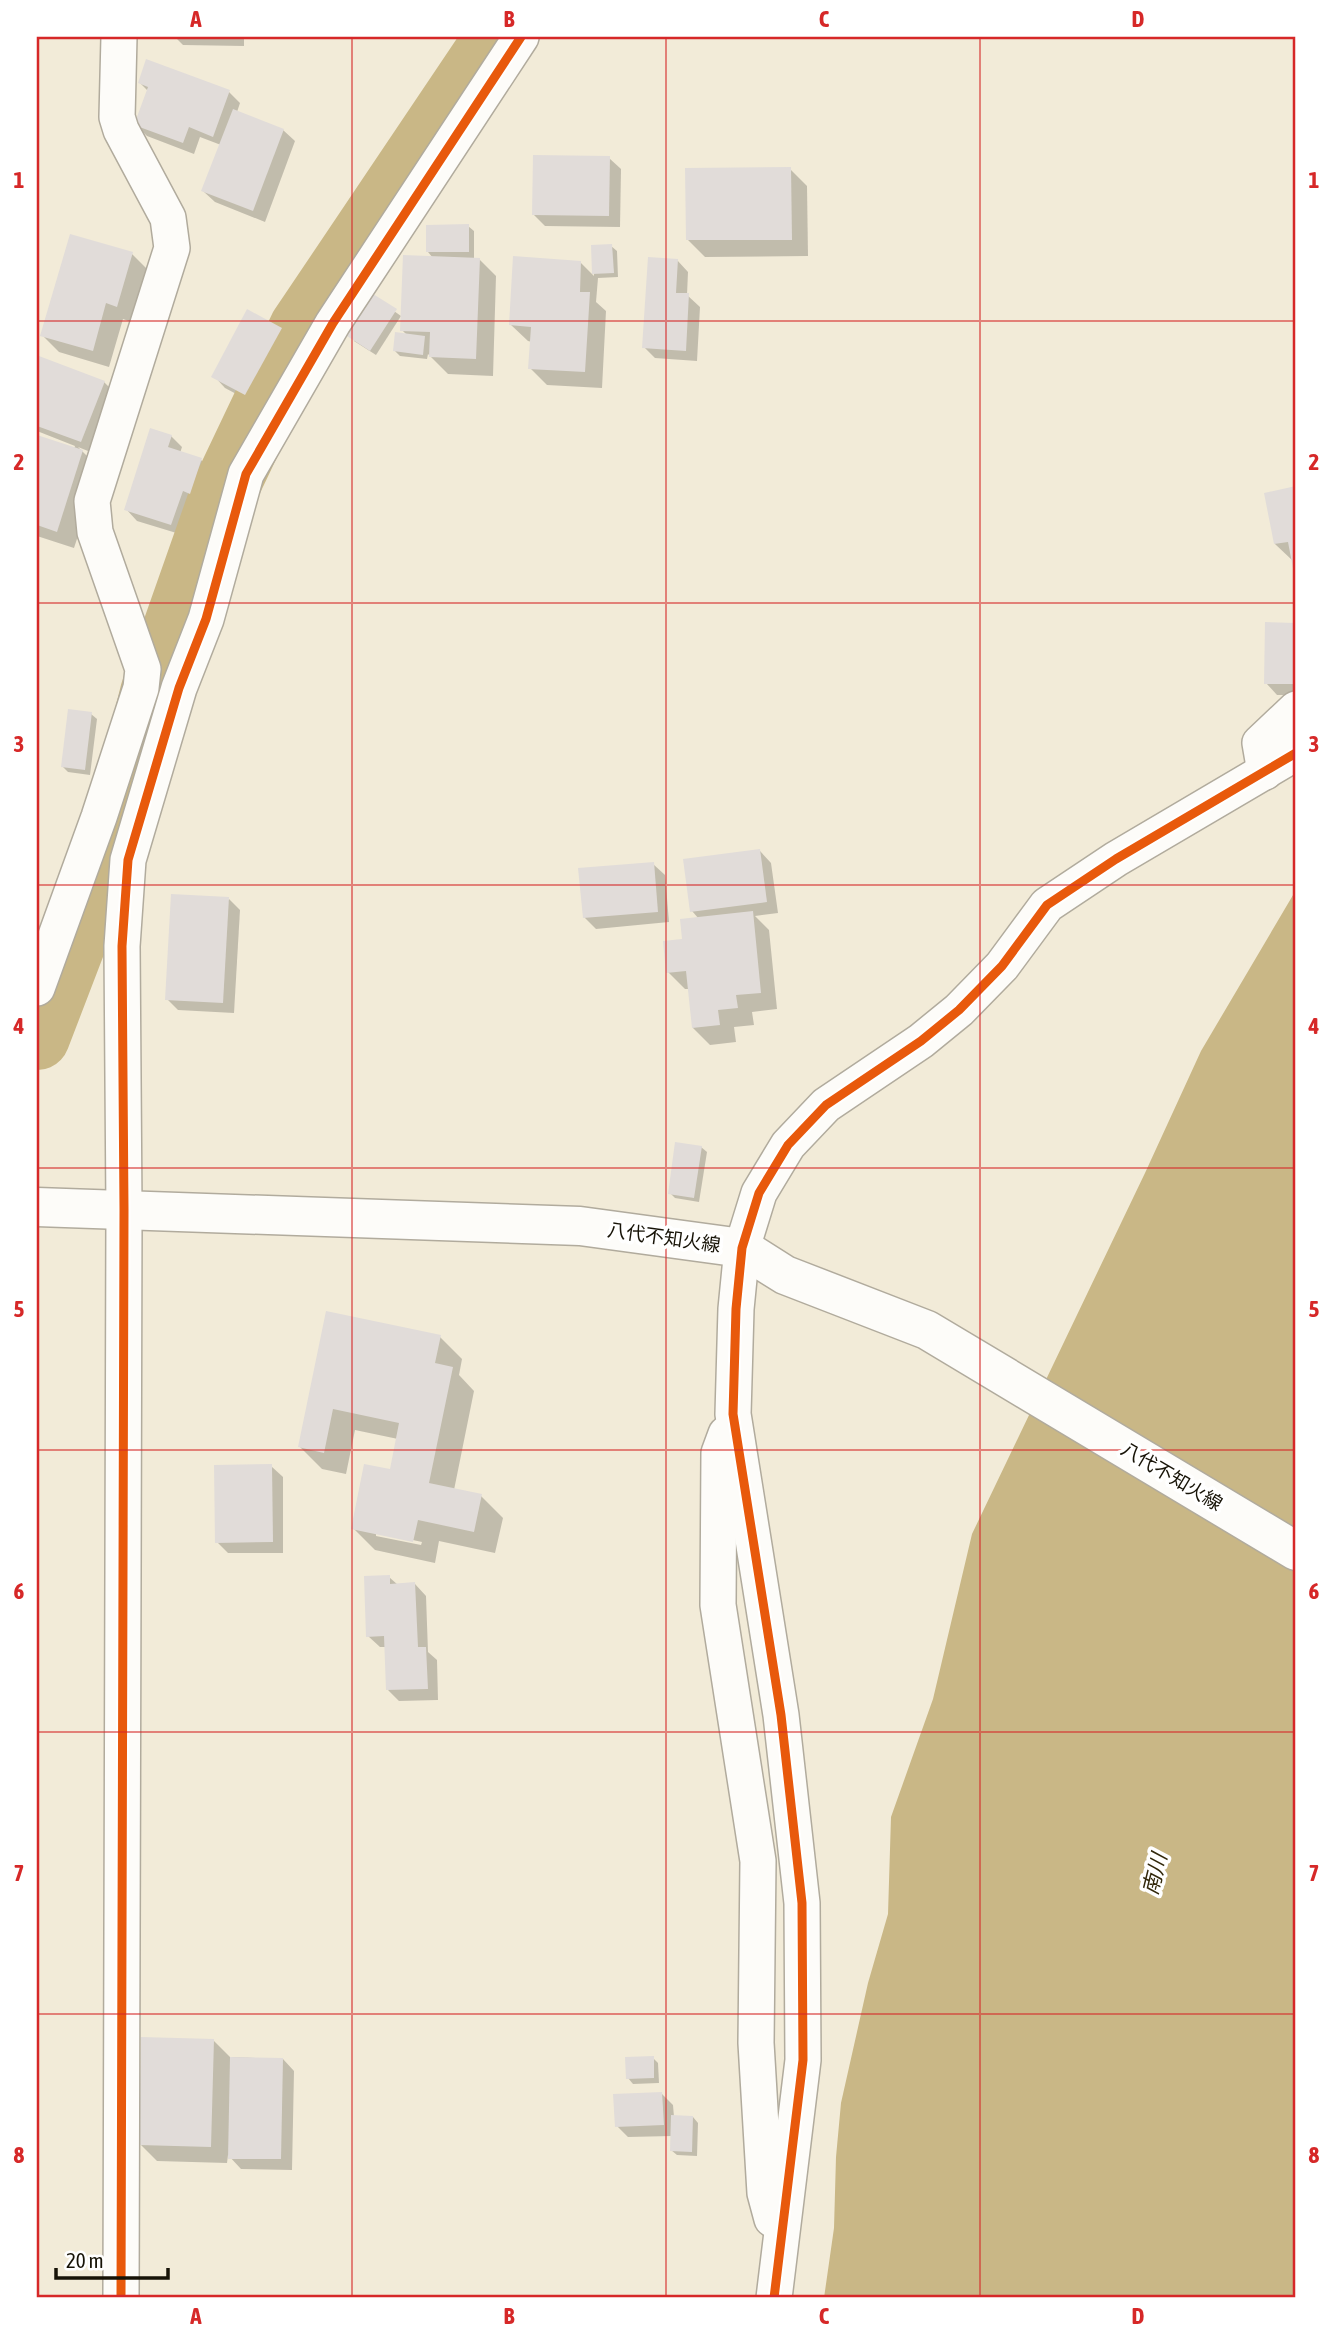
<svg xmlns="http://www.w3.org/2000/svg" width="1333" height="2335" font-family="'Asap Condensed','Noto Sans JP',sans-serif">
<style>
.water{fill:#c9b786}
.shadow{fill:#0003;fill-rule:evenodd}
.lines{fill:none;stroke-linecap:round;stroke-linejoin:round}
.river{stroke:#c9b786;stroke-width:66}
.building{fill:#e1dcd9}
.street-casing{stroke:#b1ab9d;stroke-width:38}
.secondary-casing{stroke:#b1ab9d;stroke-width:41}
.street{stroke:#fdfcf9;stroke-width:35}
.secondary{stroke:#fdfcf9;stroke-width:38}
.cycleway-casing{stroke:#fff;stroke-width:13}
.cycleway{stroke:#e8590c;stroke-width:9}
.grid{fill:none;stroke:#d62828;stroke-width:2;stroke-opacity:0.55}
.labels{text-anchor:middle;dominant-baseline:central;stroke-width:7;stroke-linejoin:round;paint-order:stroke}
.street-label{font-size:19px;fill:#171307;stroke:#fff}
.water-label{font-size:21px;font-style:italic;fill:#32280b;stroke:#fff}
.neatline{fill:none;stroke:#d62828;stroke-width:2.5}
.grid-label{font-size:23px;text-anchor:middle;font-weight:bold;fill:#d62828}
</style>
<rect width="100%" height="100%" fill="#f2ebd8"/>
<path class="water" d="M 1296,890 L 1296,2298 L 824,2298 L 834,2228 L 836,2157 L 841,2103 L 868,1983 L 888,1914 L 891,1817 L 933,1699 L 972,1534 L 1145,1173 L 1201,1051 Z"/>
<g class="shadow">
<path d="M 175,37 L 244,37 L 244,46 L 183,45 Z"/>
<path d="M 140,83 L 229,92 L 240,103 L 237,112 L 283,130 L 295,141 L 265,222 L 215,202 L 203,191 L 221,145 L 200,137 L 194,154 L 147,136 L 136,125 L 148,91 Z"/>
<path d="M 609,158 L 621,169 L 620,227 L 545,226 L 534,215 Z"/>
<path d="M 790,169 L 807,186 L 808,256 L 705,257 L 688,240 Z"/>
<path d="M 468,226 L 474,231 L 474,259 L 479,259 L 496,276 L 493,376 L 448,374 L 428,354 L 427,359 L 400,356 L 395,351 L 407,335 L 402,330 L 433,258 L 428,252 Z"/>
<path d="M 611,246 L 617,251 L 618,277 L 598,278 L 596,302 L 606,311 L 602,388 L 547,385 L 530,368 L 532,342 L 528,341 L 510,324 L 580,262 L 594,276 L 593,247 Z"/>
<path d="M 132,254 L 149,271 L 134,323 L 123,319 L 109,367 L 59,352 L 42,335 Z"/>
<path d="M 677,260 L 688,272 L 687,295 L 700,307 L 697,361 L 655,358 L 644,347 Z"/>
<path d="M 374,297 L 401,316 L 376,355 L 354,341 Z"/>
<path d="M 281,329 L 292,341 L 257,405 L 225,388 L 214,376 Z"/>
<path d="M 40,358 L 104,382 L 115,393 L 93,453 L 78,447 L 100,469 L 74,548 L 37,536 L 37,437 L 74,449 L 75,446 L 37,431 L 37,365 Z"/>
<path d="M 171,436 L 182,447 L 180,453 L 201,460 L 212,471 L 202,504 L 194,502 L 183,535 L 137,521 L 126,509 Z"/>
<path d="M 1296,488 L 1296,576 L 1293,561 L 1275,544 L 1266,494 Z"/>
<path d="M 1267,624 L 1296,625 L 1296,695 L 1277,695 L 1266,683 Z"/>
<path d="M 91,714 L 97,719 L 90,775 L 68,772 L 63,767 Z"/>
<path d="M 760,851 L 771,863 L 778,913 L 755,916 L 769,930 L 777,1009 L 752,1012 L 754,1025 L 734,1027 L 736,1042 L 710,1045 L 693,1028 L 689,989 L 685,989 L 668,972 L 684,940 L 699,919 L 692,911 Z"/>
<path d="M 653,864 L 665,875 L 669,922 L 596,929 L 584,917 Z"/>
<path d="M 229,899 L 240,910 L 234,1013 L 178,1010 L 167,999 Z"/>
<path d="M 701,1147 L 707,1152 L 699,1202 L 675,1198 L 670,1193 Z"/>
<path d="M 327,1313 L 440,1337 L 462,1359 L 459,1375 L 474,1391 L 454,1490 L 481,1496 L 503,1518 L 495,1553 L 439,1541 L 435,1563 L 375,1550 L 353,1528 L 391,1471 L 398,1439 L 355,1430 L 346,1474 L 322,1469 L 300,1447 ZM 376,1532 L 422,1542 L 421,1545 L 376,1536 Z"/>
<path d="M 271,1466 L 283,1477 L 283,1553 L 228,1553 L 217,1542 Z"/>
<path d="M 389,1577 L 398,1585 L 415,1584 L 426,1596 L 428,1652 L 437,1660 L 438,1700 L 399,1701 L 388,1690 L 386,1647 L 380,1647 L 368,1636 Z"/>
<path d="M 213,2040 L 230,2057 L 283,2059 L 294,2071 L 292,2170 L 241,2169 L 228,2155 L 227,2163 L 157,2161 L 140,2144 Z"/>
<path d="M 653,2058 L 658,2063 L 659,2083 L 633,2084 L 628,2078 Z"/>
<path d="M 662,2094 L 673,2105 L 674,2117 L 693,2117 L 698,2123 L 697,2156 L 677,2155 L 671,2150 L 672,2136 L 628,2137 L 617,2126 Z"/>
</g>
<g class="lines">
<path class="river" d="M 37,1037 L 124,810 L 153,693 L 223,494 L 302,328 L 489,50 L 495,37"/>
</g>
<g class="building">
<path d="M 146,59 L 230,90 L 213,137 L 189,127 L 183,143 L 134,125 L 148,87 L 138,83 Z"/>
<path d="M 233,109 L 284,129 L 253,211 L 201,191 Z"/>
<path d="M 533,155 L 610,156 L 609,216 L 532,215 Z"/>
<path d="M 791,167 L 792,240 L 686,240 L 685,168 Z"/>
<path d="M 469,224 L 469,252 L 426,252 L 426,225 Z"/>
<path d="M 70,234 L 133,252 L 117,307 L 106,303 L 93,351 L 40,336 Z"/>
<path d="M 612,244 L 614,273 L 592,274 L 591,245 Z"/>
<path d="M 403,255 L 480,258 L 476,359 L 429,357 L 430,332 L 400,331 Z"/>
<path d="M 513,256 L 581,261 L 580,292 L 590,292 L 585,372 L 528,369 L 531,327 L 509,325 Z"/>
<path d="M 648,257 L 678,259 L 676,293 L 689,293 L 686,351 L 642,348 Z"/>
<path d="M 373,294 L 397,309 L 370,351 L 347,336 Z"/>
<path d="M 247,309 L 282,328 L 245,395 L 211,377 Z"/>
<path d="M 395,332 L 425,336 L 423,355 L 393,351 Z"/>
<path d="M 39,356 L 105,381 L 81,442 L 37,426 L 37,360 Z"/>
<path d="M 150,428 L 172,435 L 168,447 L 202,458 L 190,494 L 183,491 L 171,525 L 124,510 Z"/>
<path d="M 37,435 L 83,450 L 57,532 L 37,525 Z"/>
<path d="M 1296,486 L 1296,578 L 1295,579 L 1288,542 L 1274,544 L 1264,493 Z"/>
<path d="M 1265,622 L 1296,623 L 1296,684 L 1264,684 Z"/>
<path d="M 68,709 L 92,712 L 85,770 L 61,767 Z"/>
<path d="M 760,849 L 767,902 L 690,912 L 683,859 Z"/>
<path d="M 654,862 L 658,912 L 583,918 L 578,868 Z"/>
<path d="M 171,894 L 229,897 L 223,1003 L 165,1000 Z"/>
<path d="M 753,911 L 761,993 L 736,995 L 738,1008 L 718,1010 L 720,1025 L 692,1028 L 686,971 L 666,973 L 663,941 L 682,939 L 680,919 Z"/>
<path d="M 675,1142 L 702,1146 L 694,1198 L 668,1194 Z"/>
<path d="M 326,1311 L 441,1335 L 435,1363 L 453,1367 L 429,1483 L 482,1494 L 474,1532 L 418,1520 L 413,1542 L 351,1529 L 364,1464 L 390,1469 L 399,1423 L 333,1409 L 324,1453 L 298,1447 Z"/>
<path d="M 272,1464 L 273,1542 L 215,1543 L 214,1465 Z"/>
<path d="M 390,1575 L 390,1584 L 415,1582 L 418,1647 L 426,1647 L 428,1689 L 386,1690 L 384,1636 L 366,1637 L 364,1576 Z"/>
<path d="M 141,2037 L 214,2039 L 211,2147 L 139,2145 Z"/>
<path d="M 654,2056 L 654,2078 L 626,2079 L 625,2057 Z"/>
<path d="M 230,2057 L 283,2058 L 281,2159 L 228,2159 Z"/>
<path d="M 662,2092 L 664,2125 L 615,2127 L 613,2094 Z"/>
<path d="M 671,2115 L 693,2116 L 692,2152 L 670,2151 Z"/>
</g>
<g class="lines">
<defs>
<g id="street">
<path d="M 1265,772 L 1260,743 L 1296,709"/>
<path d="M 37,988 L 99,817 L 141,688 L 143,669 L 95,532 L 92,501 L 172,248 L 168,218 L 121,130 L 117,117 L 119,37"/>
<path d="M 726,1434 L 719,1453 L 718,1605 L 758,1861 L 756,2043 L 765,2193 L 772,2219"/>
<path d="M 121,2298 L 124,1210 L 122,946 L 128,860 L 179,688 L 206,619 L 246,474 L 333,323 L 521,37"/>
<path d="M 774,2298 L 803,2060 L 802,1903 L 781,1715 L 733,1414 L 736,1309 L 742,1248 L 759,1193 L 788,1145 L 826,1105 L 921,1041 L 959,1010 L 1002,966 L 1047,905 L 1116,859 L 1296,753"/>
</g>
<path id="secondary" d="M 37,1207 L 580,1226 L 742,1248 L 785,1275 L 927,1330 L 1296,1551"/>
</defs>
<use href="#street" class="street-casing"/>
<use href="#secondary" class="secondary-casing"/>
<use href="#street" class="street"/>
<use href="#secondary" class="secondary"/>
<defs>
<g id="cycleway">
<path d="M 121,2298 L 124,1210 L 122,946 L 128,860 L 179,688 L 206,619 L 246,474 L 333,323 L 521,37"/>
<path d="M 774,2298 L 803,2060 L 802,1903 L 781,1715 L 733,1414 L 736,1309 L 742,1248 L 759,1193 L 788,1145 L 826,1105 L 921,1041 L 959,1010 L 1002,966 L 1047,905 L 1116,859 L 1296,753"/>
</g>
</defs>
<use href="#cycleway" class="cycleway-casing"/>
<use href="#cycleway" class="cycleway"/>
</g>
<path class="grid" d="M 352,37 L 352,2298M 666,37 L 666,2298M 980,37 L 980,2298M 37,321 L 1296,321M 37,603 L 1296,603M 37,885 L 1296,885M 37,1168 L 1296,1168M 37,1450 L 1296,1450M 37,1732 L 1296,1732M 37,2014 L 1296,2014"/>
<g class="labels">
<g class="street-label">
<text transform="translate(664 1237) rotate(8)">八代不知火線</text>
<text transform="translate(1172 1476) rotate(31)">八代不知火線</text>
</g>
<g class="water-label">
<text transform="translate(1154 1874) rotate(-76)">南川</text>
</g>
</g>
<rect width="1333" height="2335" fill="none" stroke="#ffffff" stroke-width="77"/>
<path d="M56 2268v10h112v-10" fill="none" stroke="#171307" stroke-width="3.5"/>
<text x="66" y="2268" font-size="21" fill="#171307" stroke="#ffffff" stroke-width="5" paint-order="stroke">20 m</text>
<rect x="38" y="38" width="1256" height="2258" class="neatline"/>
<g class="grid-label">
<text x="196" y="27">A</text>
<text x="509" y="27">B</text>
<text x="824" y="27">C</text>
<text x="1138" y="27">D</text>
<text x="19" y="188">1</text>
<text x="1314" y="188">1</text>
<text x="19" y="470">2</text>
<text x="1314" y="470">2</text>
<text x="19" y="752">3</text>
<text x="1314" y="752">3</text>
<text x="19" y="1034">4</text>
<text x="1314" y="1034">4</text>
<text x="19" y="1317">5</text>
<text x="1314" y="1317">5</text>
<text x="19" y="1599">6</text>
<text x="1314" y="1599">6</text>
<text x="19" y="1881">7</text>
<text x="1314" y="1881">7</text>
<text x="19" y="2163">8</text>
<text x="1314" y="2163">8</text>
<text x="196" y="2324">A</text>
<text x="509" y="2324">B</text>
<text x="824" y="2324">C</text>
<text x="1138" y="2324">D</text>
</g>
</svg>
